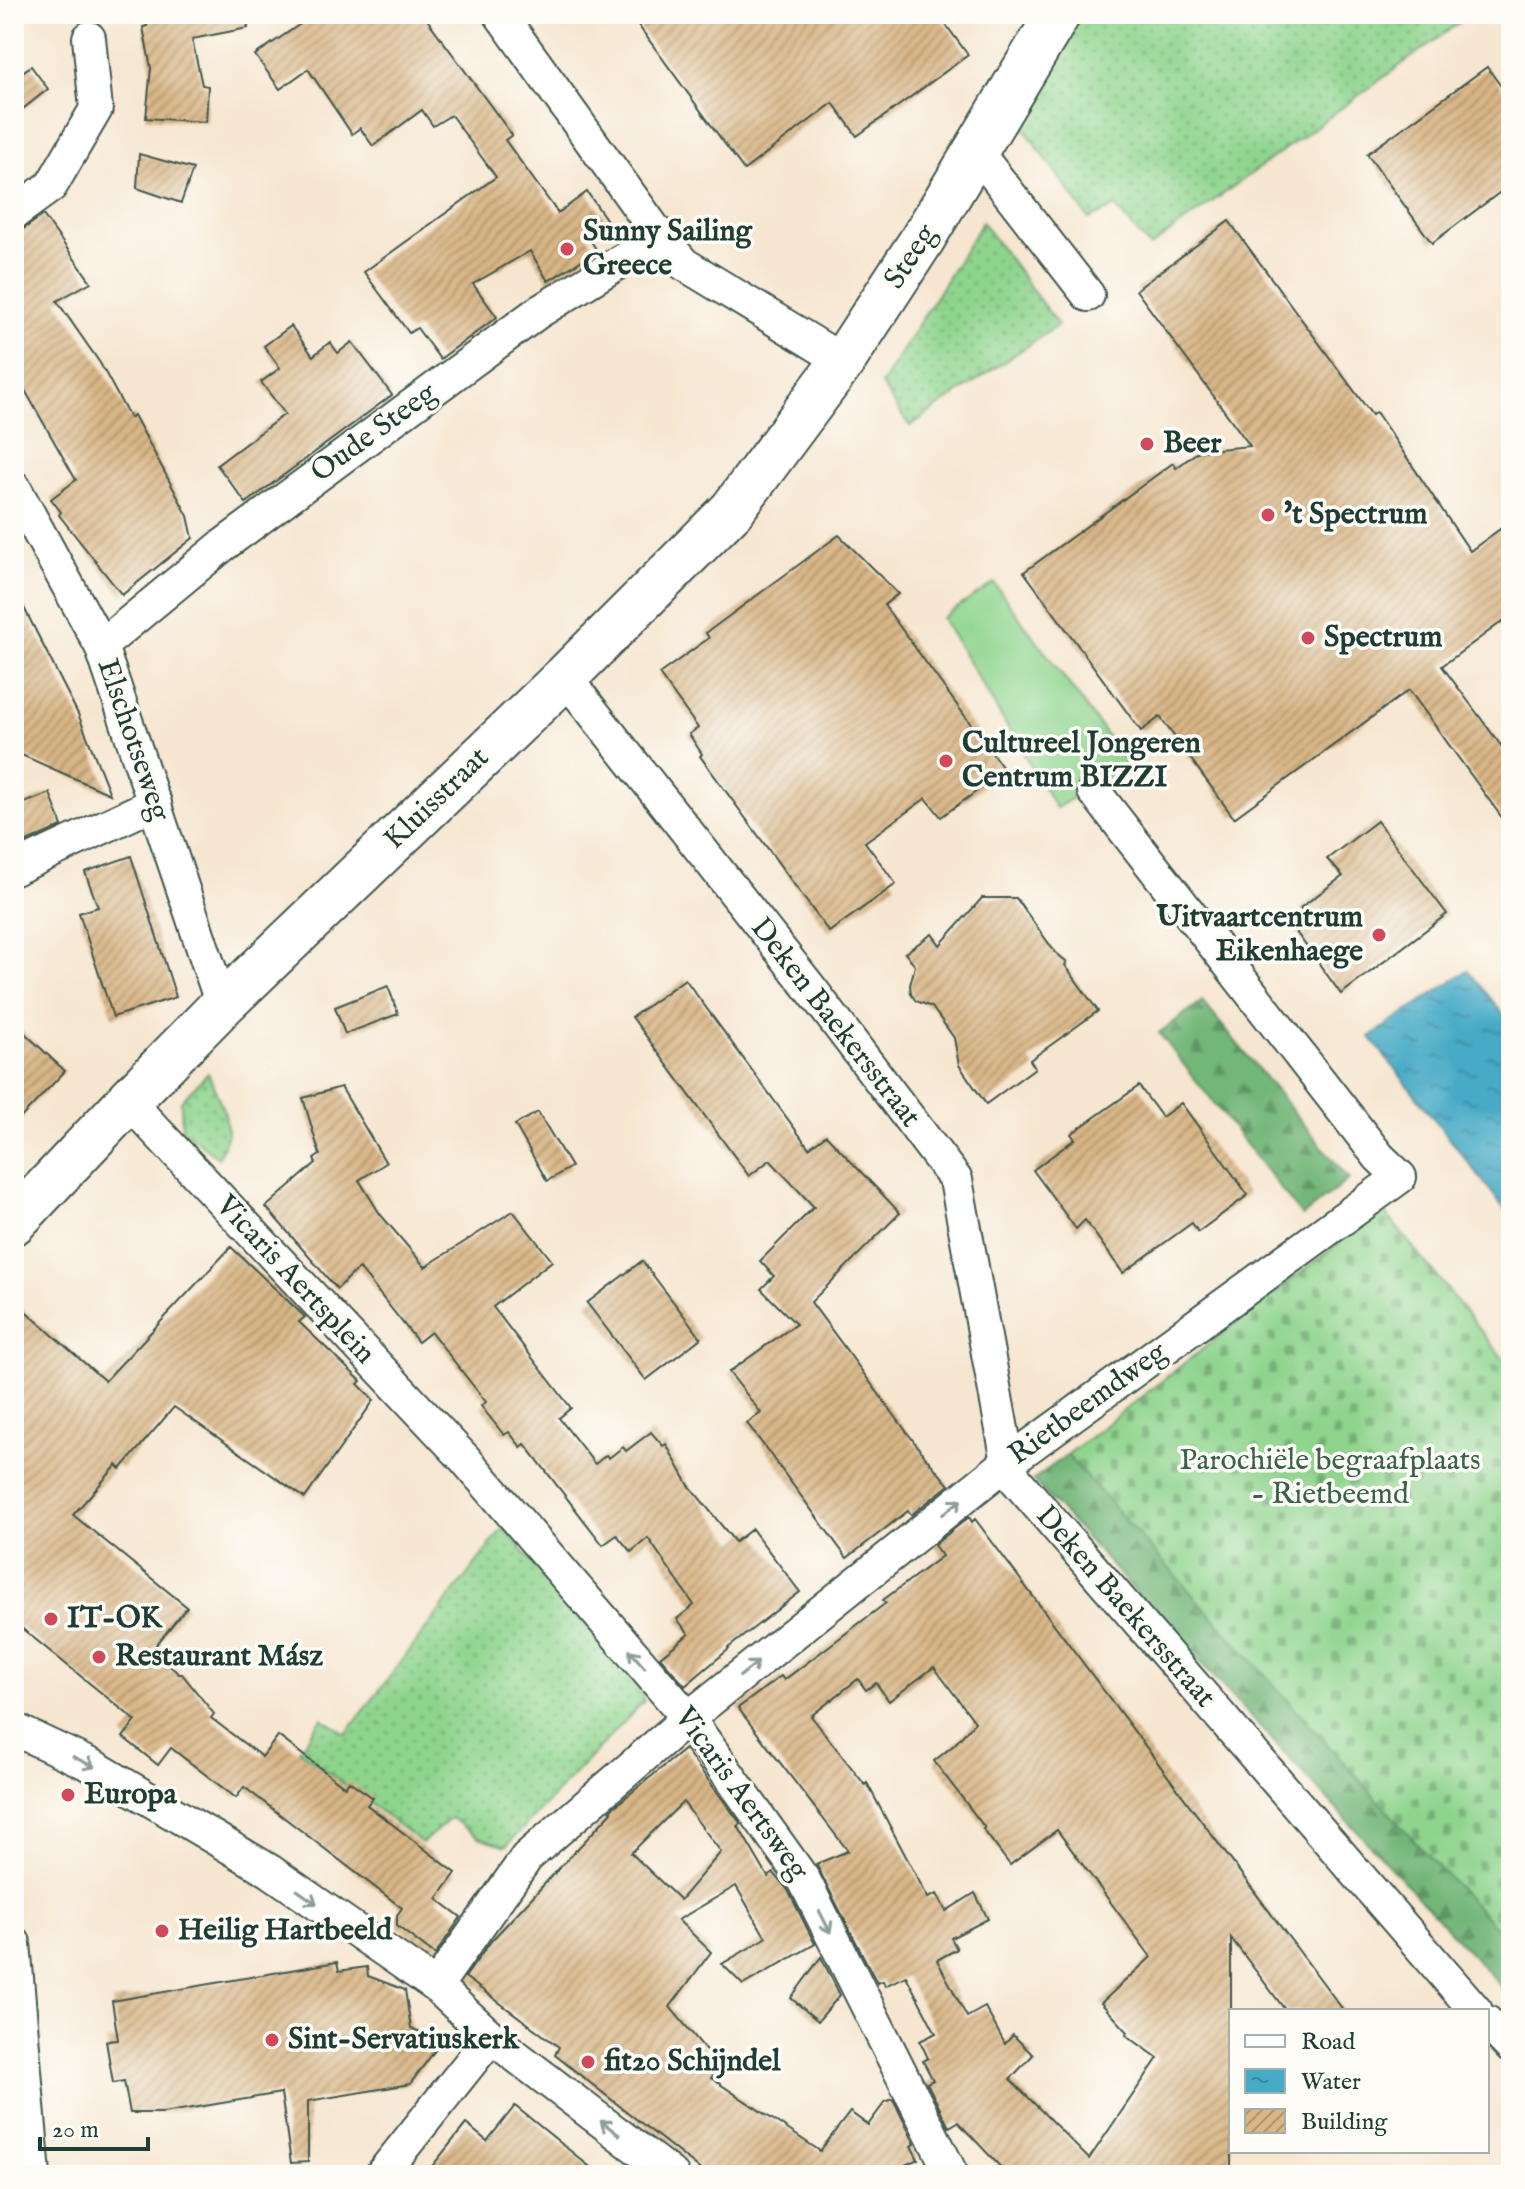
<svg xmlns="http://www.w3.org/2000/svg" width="1525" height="2189" font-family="'IM FELL English',serif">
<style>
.grass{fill:url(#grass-dots);stroke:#568860;stroke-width:2}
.forest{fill:url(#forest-firs);stroke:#487a56;stroke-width:2}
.cemetery{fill:url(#cemetery-stones);stroke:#568860;stroke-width:2}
.pitch{fill:#8ed48d;stroke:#568860;stroke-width:2}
.water{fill:url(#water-ripples);stroke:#33747d;stroke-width:2}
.building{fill:url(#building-hatch);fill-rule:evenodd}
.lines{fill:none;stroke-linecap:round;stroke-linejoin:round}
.street-casing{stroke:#3f564b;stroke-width:36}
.secondary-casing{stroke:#3f564b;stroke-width:48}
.street{stroke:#fff;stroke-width:32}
.secondary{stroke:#fff;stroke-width:44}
.oneway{stroke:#8f9e9a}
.poi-dot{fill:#d1495b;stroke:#fdfcf7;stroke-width:3}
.labels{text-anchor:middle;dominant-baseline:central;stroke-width:7;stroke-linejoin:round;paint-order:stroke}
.poi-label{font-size:30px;font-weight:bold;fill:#1f3d34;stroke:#fdfcf7;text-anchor:start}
.street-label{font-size:30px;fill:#1f3d34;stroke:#fdfcf7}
.park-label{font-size:30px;fill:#3b634a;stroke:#fdfcf7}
</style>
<defs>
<pattern id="grass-dots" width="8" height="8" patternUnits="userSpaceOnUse" patternTransform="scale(2)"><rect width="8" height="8" fill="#8ed48d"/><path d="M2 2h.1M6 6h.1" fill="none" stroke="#73ad74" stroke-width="1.8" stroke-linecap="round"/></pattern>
<pattern id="forest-firs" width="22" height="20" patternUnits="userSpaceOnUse" patternTransform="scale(2)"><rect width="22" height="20" fill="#72b678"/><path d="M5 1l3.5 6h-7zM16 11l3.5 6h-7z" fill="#5d9563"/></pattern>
<pattern id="cemetery-stones" width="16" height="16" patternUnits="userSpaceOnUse" patternTransform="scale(2)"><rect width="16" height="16" fill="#8ed48d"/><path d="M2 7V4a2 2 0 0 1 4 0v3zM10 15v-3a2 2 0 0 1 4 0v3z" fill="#73ad74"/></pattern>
<pattern id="water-ripples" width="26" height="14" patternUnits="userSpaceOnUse" patternTransform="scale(2)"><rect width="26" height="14" fill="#47aac6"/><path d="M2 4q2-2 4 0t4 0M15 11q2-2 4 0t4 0" fill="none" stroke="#3b8ca2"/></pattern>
<pattern id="building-hatch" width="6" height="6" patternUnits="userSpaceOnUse" patternTransform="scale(2)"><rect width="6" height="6" fill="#d9b686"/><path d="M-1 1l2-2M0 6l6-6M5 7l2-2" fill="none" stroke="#af956e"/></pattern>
</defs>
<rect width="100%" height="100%" fill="#fdfcf7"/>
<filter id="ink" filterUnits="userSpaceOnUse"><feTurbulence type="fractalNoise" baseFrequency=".0125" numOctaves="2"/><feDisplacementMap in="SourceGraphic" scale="16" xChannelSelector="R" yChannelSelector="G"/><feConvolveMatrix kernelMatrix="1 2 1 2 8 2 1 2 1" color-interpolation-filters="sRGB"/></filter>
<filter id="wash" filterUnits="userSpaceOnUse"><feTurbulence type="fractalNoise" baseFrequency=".006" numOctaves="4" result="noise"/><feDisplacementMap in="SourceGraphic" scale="32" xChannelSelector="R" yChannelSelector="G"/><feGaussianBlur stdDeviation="1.8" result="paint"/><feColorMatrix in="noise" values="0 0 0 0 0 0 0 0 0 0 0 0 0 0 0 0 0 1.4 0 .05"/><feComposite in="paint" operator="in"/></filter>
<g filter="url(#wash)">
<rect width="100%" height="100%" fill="#f6e6d0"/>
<g class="grass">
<path d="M 1076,14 L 1471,14 L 1150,247 L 1115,207 L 1089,219 L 1018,120 Z"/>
<path d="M 982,222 L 1058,325 L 910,426 L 881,385 Z"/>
<path d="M 208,1073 L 225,1114 L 228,1134 L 218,1158 L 182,1129 L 181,1101 Z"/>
<path d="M 503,1528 L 637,1682 L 644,1701 L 506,1846 L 479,1837 L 451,1818 L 422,1843 L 299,1750 L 322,1718 L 346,1734 Z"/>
</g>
<g class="forest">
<path d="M 1202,1001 L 1349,1179 L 1302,1216 L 1159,1033 Z"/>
<path d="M 1067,1455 L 1430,1858 L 1511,1943 L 1511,1997 C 1352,1825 1191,1654 1033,1480 Z"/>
</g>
<path class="cemetery" d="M 1382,1209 L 1511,1368 L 1511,1943 L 1430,1858 L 1067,1455 Z"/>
<path class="pitch" d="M 994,583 L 1128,764 L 1056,808 L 942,618 Z"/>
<path class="water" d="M 1468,970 L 1511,1024 L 1511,1217 L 1370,1037 Z"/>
<g id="blocks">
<g class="building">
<path d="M 145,14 L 247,14 L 248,28 L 192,39 L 202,85 L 208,86 L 206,122 L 146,118 L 151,68 L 143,27 L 147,26 Z"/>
<path d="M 315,14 L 423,14 L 512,135 L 505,140 L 558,213 L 587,192 L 606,219 L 585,231 L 597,251 L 548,281 L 530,251 L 473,284 L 497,317 L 440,359 L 417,328 L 409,333 L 364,272 L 496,177 L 451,115 L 433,126 L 422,110 L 373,146 L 360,128 L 352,134 L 308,69 L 280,89 L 255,55 Z"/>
<path d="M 630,14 L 938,14 L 968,55 L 857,136 L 833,103 L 744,170 Z"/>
<path d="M 31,66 L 48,89 L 14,116 L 14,78 Z"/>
<path d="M 1487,67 L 1511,100 L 1511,184 L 1432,243 L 1367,154 Z"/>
<path d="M 139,154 L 193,169 L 181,203 L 137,188 Z"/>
<path d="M 43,215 L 91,282 L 57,301 L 100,363 L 130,418 L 134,415 L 188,516 L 193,538 L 122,595 L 59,515 L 61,512 L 51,499 L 76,480 L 14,371 L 14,232 L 25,228 Z"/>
<path d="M 1229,221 L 1372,415 L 1376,412 L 1470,551 L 1511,521 L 1511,615 L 1442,666 L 1511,759 L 1511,830 L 1409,690 L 1234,818 L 1160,717 L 1141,731 L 1024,572 L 1173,463 L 1176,468 L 1199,451 L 1250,446 L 1136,290 Z"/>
<path d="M 291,326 L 313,356 L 330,342 L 338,353 L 352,342 L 392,395 L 246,503 L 217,465 L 285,414 L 261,382 L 280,368 L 264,346 Z"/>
<path d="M 839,535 L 898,594 L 884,605 L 1005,771 L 941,817 L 926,798 L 865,842 L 896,884 L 829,932 L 700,756 L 702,754 L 689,734 L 698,728 L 659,674 L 709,638 L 706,633 Z"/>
<path d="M 14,588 L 78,714 L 110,794 L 17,753 L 14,746 Z"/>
<path d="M 50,793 L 62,826 L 14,848 L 14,807 Z"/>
<path d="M 1377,821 L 1447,914 L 1341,994 L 1296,932 L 1312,923 L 1300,908 L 1343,876 L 1327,859 Z"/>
<path d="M 131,856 L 176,997 L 113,1017 L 79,913 L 98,907 L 85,872 Z"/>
<path d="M 982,898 L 1016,898 L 1055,952 L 1067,962 L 1065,965 L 1098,1011 L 1030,1060 L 1035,1068 L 986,1104 L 959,1065 L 954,1038 L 932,1007 L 916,1001 L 911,994 L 910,985 L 915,966 L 905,953 L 932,934 L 940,945 Z"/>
<path d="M 685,979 L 809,1148 L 826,1135 L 900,1213 L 811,1302 L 926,1458 L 949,1485 L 911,1515 L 908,1511 L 847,1558 L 747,1423 L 761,1413 L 729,1372 L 796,1324 L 761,1289 L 774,1276 L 760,1261 L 814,1207 L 770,1160 L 749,1176 L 632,1017 Z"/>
<path d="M 388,986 L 398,1014 L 345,1034 L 335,1007 Z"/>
<path d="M 14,1023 L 65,1071 L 14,1125 Z"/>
<path d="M 1139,1086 L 1162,1117 L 1181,1103 L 1248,1195 L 1198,1232 L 1192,1223 L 1123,1273 L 1085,1220 L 1076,1229 L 1033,1170 L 1075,1139 L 1071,1134 Z"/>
<path d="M 341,1087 L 386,1163 L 359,1180 L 380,1214 L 425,1267 L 513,1211 L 552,1261 L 493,1307 L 571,1408 L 559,1418 L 595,1464 L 606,1455 L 609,1458 L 623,1447 L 626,1451 L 651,1432 L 663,1446 L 666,1444 L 688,1484 L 735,1542 L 752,1529 L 800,1592 L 728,1648 L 729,1649 L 685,1686 L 660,1657 L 689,1634 L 677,1619 L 694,1605 L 648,1538 L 631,1552 L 617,1535 L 603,1545 L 525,1444 L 521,1447 L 509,1432 L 504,1435 L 481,1406 L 486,1402 L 431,1332 L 418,1342 L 359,1268 L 337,1289 L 266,1207 L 316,1163 L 314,1159 L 320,1155 L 303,1098 Z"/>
<path d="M 538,1112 L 571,1167 L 547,1181 L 515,1125 Z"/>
<path d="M 231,1247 L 305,1317 L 299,1322 L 361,1381 L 358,1384 L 374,1400 L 305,1498 L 174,1407 L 121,1469 L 117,1465 L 73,1515 L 187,1607 L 152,1650 L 179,1674 L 182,1674 L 214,1714 L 211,1718 L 262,1757 L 278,1736 L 345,1787 L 349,1781 L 373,1798 L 367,1805 L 456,1873 L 437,1899 L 461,1917 L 435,1955 L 397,1926 L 397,1915 L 402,1908 L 244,1787 L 236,1798 L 171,1748 L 158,1765 L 123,1737 L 136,1721 L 14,1622 L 14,1301 L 105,1381 Z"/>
<path d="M 642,1261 L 701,1338 L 646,1380 L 587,1303 Z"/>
<path d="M 969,1517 L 972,1522 L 975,1519 L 1344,2011 L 1286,2011 L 1231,1938 L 1231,2175 L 1008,2175 L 958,2122 L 949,2127 L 927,2083 L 933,2080 L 923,2061 L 928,2058 L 920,2041 L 936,2033 L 906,1976 L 885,1986 L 883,1981 L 877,1983 L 816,1864 L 848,1851 L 738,1708 L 781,1676 L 784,1680 L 886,1603 L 883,1600 L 942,1556 L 934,1545 ZM 934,1667 L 975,1722 L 954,1745 L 934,1761 L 985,1828 L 983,1829 L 1010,1865 L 1057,1830 L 1151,1957 L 1101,2003 L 1128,2032 L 1126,2035 L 1158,2058 L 1089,2159 L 1010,2079 L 1033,2055 L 1013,2035 L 1005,2044 L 985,2007 L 967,2017 L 937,1960 L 957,1949 L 951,1938 L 988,1919 L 975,1893 L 946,1911 L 937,1894 L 928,1898 L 867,1783 L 865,1785 L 811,1716 L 858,1679 L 866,1690 L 876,1683 L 889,1701 Z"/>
<path d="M 685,1749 L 741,1824 L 738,1826 L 768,1877 L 774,1873 L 788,1890 L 815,1944 L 743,1985 L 722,1964 L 766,1938 L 736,1886 L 678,1920 L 711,1952 L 670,2007 L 720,2067 L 711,2078 L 820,2151 L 850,2112 L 868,2125 L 885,2102 L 893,2099 L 915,2144 L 911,2146 L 918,2159 L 884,2175 L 707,2175 L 555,2055 L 559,2047 L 465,1977 L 492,1940 L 612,1812 L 610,1810 ZM 683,1802 L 721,1852 L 680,1900 L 631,1853 Z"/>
<path d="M 821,1957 L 840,1995 L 818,2021 L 791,1998 Z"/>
<path d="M 337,1962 L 339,1971 L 367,1967 L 368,1976 L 405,1990 L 411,2028 L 423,2033 L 439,2045 L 410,2084 L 308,2101 L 308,2162 L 291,2163 L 281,2093 L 163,2113 L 130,2113 L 124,2081 L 113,2083 L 106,2041 L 118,2040 L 112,2001 Z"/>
<path d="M 515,2106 L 600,2175 L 425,2175 L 466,2124 L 487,2141 Z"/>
</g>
</g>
</g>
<g filter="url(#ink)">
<use href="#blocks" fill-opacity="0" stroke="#3f564b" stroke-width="2"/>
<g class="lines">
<defs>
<g id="street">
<path d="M 500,14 L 660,237 L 684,264 L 843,361"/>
<path d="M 976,151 L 1088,295"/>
<path d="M 14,213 L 51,186 L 96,109 L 89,38"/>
<path d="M 14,487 L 101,646 L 222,1005"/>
<path d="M 101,646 L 222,546 L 537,313 L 660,237"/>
<path d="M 565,677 L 811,989 L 956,1180 L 1008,1462 L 1016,1480 L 1476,2011"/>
<path d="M 14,869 L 155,803"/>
<path d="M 128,1101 L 464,1458 L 688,1718 L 804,1880 L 952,2175"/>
<path d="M 14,1729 L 95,1767 L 270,1871 L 436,1986 L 491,2037 L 672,2175"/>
<path d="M 14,1943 L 34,2175"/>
<path d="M 436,1986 L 527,1857 L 688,1718 L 1008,1462 L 1400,1177 L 1379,1157 L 1094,791"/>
<path d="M 1487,2022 L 1511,2047"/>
<path d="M 381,2175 L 491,2037"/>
</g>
<path id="secondary" d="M 14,1222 L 128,1101 L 222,1005 L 565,677 L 732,510 L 843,361 L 922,240 L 1058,14"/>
</defs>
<use href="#street" class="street-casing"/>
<use href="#secondary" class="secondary-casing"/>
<use href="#street" class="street"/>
<use href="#secondary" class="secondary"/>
</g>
<defs><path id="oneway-shaft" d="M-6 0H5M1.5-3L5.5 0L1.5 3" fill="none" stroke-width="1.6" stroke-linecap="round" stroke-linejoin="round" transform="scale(2)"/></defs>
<g class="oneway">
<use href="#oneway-shaft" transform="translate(952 1507) rotate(-39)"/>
<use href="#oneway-shaft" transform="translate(637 1659) rotate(-131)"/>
<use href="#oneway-shaft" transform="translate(749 1669) rotate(-39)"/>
<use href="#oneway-shaft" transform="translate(84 1762) rotate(26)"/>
<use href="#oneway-shaft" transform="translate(307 1897) rotate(35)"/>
<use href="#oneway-shaft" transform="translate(825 1922) rotate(63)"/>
<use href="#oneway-shaft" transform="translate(610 2128) rotate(-143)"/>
</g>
</g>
<g class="poi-dot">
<circle cx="567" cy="249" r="8"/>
<circle cx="1147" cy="444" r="8"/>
<circle cx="1268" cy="515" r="8"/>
<circle cx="1308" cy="638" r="8"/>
<circle cx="946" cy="761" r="8"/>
<circle cx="1379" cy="935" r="8"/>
<circle cx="51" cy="1619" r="8"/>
<circle cx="99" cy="1657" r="8"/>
<circle cx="68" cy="1795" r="8"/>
<circle cx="162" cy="1931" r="8"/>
<circle cx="272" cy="2040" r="8"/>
<circle cx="588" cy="2062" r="8"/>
</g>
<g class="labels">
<g class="poi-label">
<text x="583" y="232">Sunny Sailing<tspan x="583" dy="34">Greece</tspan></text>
<text x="1163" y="444">Beer</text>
<text x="1284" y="515">'t Spectrum</text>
<text x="1324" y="638">Spectrum</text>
<text x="962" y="744">Cultureel Jongeren<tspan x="962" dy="34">Centrum BIZZI</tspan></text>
<text x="1363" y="918" text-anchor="end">Uitvaartcentrum<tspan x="1363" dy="34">Eikenhaege</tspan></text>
<text x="67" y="1619">IT-OK</text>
<text x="115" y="1657">Restaurant Mász</text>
<text x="84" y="1795">Europa</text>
<text x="178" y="1931">Heilig Hartbeeld</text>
<text x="288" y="2040">Sint-Servatiuskerk</text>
<text x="604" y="2062">fit20 Schijndel</text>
</g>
<g class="street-label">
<text transform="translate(911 257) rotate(-57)">Steeg</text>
<text transform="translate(374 433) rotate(-36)">Oude Steeg</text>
<text transform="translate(133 740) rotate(71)">Elschotseweg</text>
<text transform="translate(437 799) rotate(-44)">Kluisstraat</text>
<text transform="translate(835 1023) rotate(52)">Deken Baekersstraat</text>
<text transform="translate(295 1280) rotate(47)">Vicaris Aertsplein</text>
<text transform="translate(1088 1404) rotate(-36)">Rietbeemdweg</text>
<text transform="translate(1125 1607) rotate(49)">Deken Baekersstraat</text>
<text transform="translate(741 1794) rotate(54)">Vicaris Aertsweg</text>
</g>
<g class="park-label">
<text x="1330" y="1461">Parochiële begraafplaats<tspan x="1330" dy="34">- Rietbeemd</tspan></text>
</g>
</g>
<rect width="1525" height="2189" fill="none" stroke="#fdfcf7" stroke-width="48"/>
<rect x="1229" y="2009" width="260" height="144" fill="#fdfcf7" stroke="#a4b0a9" stroke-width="2"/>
<rect x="1245" y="2035" width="40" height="12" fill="#ffffff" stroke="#a4b0a9" stroke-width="2"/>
<text x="1301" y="2049" font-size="24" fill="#1f3d34">Road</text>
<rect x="1245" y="2069" width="40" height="24" fill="url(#water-ripples)" stroke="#a4b0a9" stroke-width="2"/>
<text x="1301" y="2089" font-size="24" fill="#1f3d34">Water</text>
<rect x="1245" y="2109" width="40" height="24" fill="url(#building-hatch)" stroke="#a4b0a9" stroke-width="2"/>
<text x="1301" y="2129" font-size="24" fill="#1f3d34">Building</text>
<path d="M40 2137v12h108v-12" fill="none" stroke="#1f3d34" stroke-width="4"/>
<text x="52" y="2137" font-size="24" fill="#1f3d34" stroke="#fdfcf7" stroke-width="6" paint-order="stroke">20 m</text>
</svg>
